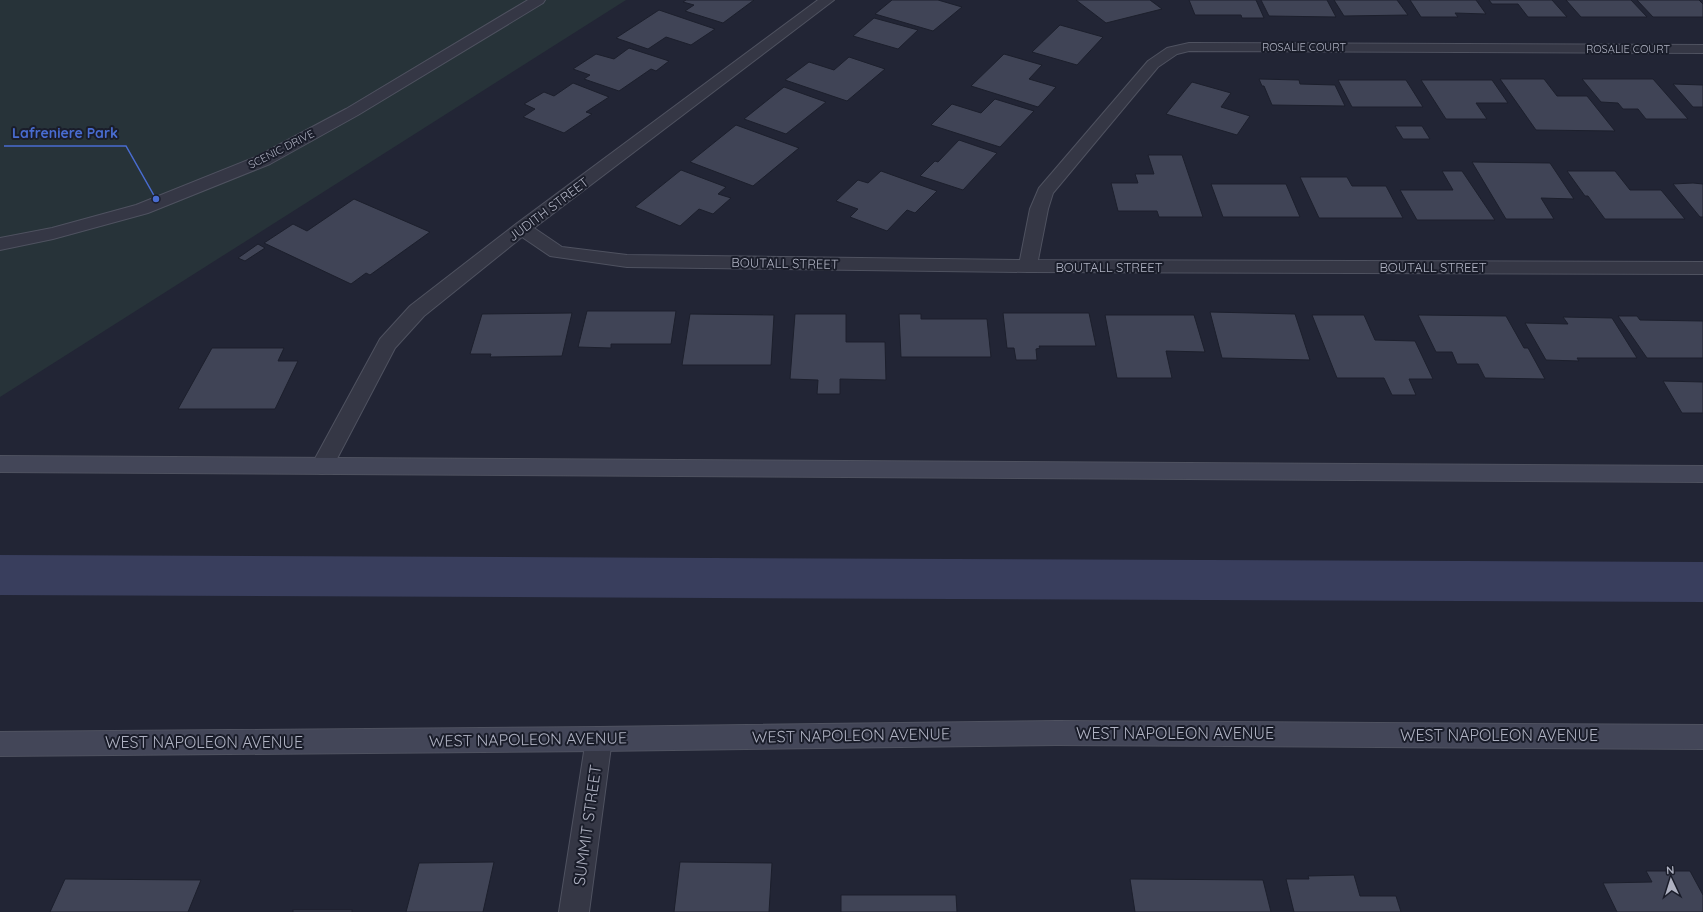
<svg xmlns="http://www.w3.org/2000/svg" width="1703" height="912" font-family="Quicksand,sans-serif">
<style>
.green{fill:#273339}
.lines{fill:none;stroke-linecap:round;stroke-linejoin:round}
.canal{fill:#393e5d;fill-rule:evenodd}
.building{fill:#404456;stroke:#1c1f2c}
.minor-casing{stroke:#4f5260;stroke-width:2}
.secondary-casing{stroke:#4f5260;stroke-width:2}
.minor{fill:#353745;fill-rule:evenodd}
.secondary{fill:#434658;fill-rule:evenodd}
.labels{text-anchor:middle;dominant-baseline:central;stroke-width:4;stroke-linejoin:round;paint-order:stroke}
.far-street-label{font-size:11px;fill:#afb2c2;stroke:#1a1d2a}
.street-label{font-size:13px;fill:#afb2c2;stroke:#1a1d2a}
.near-street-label{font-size:16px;fill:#afb2c2;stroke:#1a1d2a}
.leader{fill:none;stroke:#496cd1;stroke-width:1.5}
.callout-dot{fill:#496cd1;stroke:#1a1d2a;stroke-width:1.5}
.callout-label{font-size:14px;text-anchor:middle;font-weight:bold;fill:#496cd1;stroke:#1a1d2a;stroke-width:4;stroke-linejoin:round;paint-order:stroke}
</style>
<rect width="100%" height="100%" fill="#222535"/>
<path class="green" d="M 0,0 L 626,0 L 0,397 Z"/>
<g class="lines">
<path class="canal" d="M 0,555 L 1703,562 L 1703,602 L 0,595 Z"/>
</g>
<g class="building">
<path d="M 686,0 L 754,0 L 723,23 L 685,11 L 694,5 L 683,2 Z"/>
<path d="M 892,0 L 938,0 L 962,7 L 933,31 L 875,14 Z"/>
<path d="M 1076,0 L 1150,0 L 1162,9 L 1106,23 Z"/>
<path d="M 1189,0 L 1256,0 L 1264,18 L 1242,18 L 1241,15 L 1195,15 Z"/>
<path d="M 1261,0 L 1327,0 L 1336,17 L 1269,16 Z"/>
<path d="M 1334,0 L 1397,0 L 1408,15 L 1344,16 Z"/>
<path d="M 1410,0 L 1476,0 L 1486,14 L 1455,13 L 1458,17 L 1421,17 Z"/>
<path d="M 1489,0 L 1552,0 L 1567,17 L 1528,17 L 1518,4 L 1492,4 Z"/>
<path d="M 1566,0 L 1631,0 L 1647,17 L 1581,17 Z"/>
<path d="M 1637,0 L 1699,0 L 1703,4 L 1703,17 L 1653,17 Z"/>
<path d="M 659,10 L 715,29 L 691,45 L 666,37 L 648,49 L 616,38 Z"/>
<path d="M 874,18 L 918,30 L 898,49 L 853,36 Z"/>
<path d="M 1060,25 L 1103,37 L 1077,65 L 1032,52 Z"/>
<path d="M 629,48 L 669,61 L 656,71 L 651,69 L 619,91 L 584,79 L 590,75 L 573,69 L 596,54 L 614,59 Z"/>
<path d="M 1004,54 L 1042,65 L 1029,79 L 1056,87 L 1038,107 L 971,86 Z"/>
<path d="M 849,57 L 885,69 L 847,101 L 785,80 L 809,62 L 834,70 Z"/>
<path d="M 1259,79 L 1299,80 L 1300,84 L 1335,85 L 1345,106 L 1272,105 L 1264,86 L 1262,86 Z"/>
<path d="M 1500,79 L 1544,79 L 1557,96 L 1587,96 L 1615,131 L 1536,130 Z"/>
<path d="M 1582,79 L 1653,79 L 1688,119 L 1646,119 L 1638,109 L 1623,109 L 1618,103 L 1601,102 Z"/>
<path d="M 1338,80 L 1406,80 L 1423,107 L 1352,107 Z"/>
<path d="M 1421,80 L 1492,80 L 1508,103 L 1476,103 L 1487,119 L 1446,119 Z"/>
<path d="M 1192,82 L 1231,93 L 1221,107 L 1250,116 L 1237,135 L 1166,114 Z"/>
<path d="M 573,83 L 609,97 L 586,112 L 592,114 L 564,133 L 523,117 L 535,109 L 524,104 L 544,92 L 554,96 Z"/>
<path d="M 1673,84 L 1703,85 L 1703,107 L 1693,107 Z"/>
<path d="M 784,87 L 826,102 L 786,134 L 744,119 Z"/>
<path d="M 995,99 L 1034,111 L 1000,147 L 931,125 L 952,104 L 981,113 Z"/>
<path d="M 736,125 L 799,148 L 753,186 L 690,162 Z"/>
<path d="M 1395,126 L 1422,126 L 1430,139 L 1403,139 Z"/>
<path d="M 959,140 L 997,153 L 963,190 L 920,176 L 935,161 L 938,162 Z"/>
<path d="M 1148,155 L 1182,155 L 1203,217 L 1159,217 L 1157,211 L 1118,211 L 1111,183 L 1138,183 L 1135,174 L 1154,174 Z"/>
<path d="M 1472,162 L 1550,163 L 1574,199 L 1541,198 L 1554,219 L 1506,219 Z"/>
<path d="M 681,170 L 726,187 L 718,194 L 731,198 L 713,214 L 699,209 L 680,226 L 635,207 Z"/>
<path d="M 881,171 L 937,191 L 915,213 L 907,210 L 887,231 L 850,217 L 858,209 L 836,201 L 858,180 L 868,183 Z"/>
<path d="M 1442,171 L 1462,171 L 1495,220 L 1417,220 L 1400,190 L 1453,190 Z"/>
<path d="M 1567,171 L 1615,171 L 1630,190 L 1661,190 L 1685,219 L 1605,219 L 1588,196 L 1585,196 Z"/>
<path d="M 1300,177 L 1347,177 L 1352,186 L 1386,186 L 1403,218 L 1319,218 Z"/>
<path d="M 1693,183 L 1703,184 L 1703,217 L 1700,217 L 1673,184 Z"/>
<path d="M 1211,184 L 1286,184 L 1300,217 L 1223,217 Z"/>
<path d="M 354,199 L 430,232 L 370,275 L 366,273 L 351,284 L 264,243 L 293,224 L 307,231 Z"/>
<path d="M 258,244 L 265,248 L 245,261 L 238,258 Z"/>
<path d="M 587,311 L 676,311 L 671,344 L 611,344 L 611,348 L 578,347 Z"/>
<path d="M 1210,312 L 1295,314 L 1310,360 L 1222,358 Z"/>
<path d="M 572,313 L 562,356 L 490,357 L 491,354 L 470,354 L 482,314 Z"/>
<path d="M 1003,313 L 1089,313 L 1096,346 L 1039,346 L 1040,348 L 1036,349 L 1037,360 L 1016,360 L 1014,348 L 1007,348 Z"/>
<path d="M 690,314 L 774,315 L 771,365 L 682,365 Z"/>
<path d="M 795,314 L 846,314 L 846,342 L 885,342 L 886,380 L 840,379 L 840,394 L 817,394 L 818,380 L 790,379 Z"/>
<path d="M 899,314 L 921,314 L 921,319 L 987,319 L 991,357 L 901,357 Z"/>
<path d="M 1105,315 L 1194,315 L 1205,352 L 1166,351 L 1172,378 L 1117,378 Z"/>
<path d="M 1312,315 L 1364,315 L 1375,340 L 1415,341 L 1433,379 L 1409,379 L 1416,395 L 1392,395 L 1384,378 L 1337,378 Z"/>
<path d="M 1418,315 L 1506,316 L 1524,348 L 1528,348 L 1545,379 L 1485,378 L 1478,364 L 1457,364 L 1452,352 L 1436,352 Z"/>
<path d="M 1618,316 L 1637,316 L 1640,320 L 1703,321 L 1703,358 L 1647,358 Z"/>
<path d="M 1563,317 L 1612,318 L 1637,358 L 1577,358 L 1579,361 L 1546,360 L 1525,323 L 1568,324 Z"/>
<path d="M 212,348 L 284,348 L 278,361 L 298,361 L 275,409 L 178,409 Z"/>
<path d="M 1663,381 L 1703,382 L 1703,413 L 1682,413 Z"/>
<path d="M 494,862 L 483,912 L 406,912 L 419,863 Z"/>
<path d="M 680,862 L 772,863 L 769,912 L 674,912 Z"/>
<path d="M 1646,871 L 1690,871 L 1703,895 L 1703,912 L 1617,912 L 1603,883 L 1652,882 Z"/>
<path d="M 1354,875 L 1360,896 L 1396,896 L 1401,912 L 1294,912 L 1286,879 L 1309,879 L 1308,876 Z"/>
<path d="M 65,879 L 201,880 L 188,912 L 50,912 Z"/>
<path d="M 1130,879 L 1263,880 L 1271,912 L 1135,912 Z"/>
<path d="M 841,895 L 956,895 L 957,912 L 841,912 Z"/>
<rect x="293" y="910" width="59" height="2"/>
</g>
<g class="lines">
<defs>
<g id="minor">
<path d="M 528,0 L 545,0 L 543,3 L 358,115 L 270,164 L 148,213 L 53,239 L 0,250 L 0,238 L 52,228 L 136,205 L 258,156 L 346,109 Z"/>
<path d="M 818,0 L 834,0 L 534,228 L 562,247 L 627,255 L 1020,260 L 1030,209 L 1039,188 L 1148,61 L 1167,48 L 1189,43 L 1703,45 L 1703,53 L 1189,51 L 1177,54 L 1158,67 L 1053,193 L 1048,209 L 1038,260 L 1703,262 L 1703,274 L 1028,272 L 627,267 L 550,256 L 522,237 L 424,316 L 395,348 L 330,472 L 322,474 L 314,472 L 311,466 L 380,339 L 410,306 L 516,224 Z"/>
<path d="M 599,727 L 609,730 L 612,739 L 589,912 L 559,912 L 586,739 L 589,730 Z"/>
</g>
<g id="secondary">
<path d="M 0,456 L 1703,466 L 1703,482 L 0,472 Z"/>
<path d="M 1057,721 L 1703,725 L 1703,749 L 1057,745 L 599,751 L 0,756 L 0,732 L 599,727 Z"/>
</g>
</defs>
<use href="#minor" class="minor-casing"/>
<use href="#secondary" class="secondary-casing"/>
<use href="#minor" class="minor"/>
<use href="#secondary" class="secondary"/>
</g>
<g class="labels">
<g class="far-street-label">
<text x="1304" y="47">ROSALIE COURT</text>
<text x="1628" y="49">ROSALIE COURT</text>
<text transform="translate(281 149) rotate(-27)">SCENIC DRIVE</text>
</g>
<g class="street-label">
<text transform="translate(548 209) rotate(-37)">JUDITH STREET</text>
<text transform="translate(785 263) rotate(1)">BOUTALL STREET</text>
<text x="1109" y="267">BOUTALL STREET</text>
<text x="1433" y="267">BOUTALL STREET</text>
</g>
<g class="near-street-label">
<text x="1175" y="733">WEST NAPOLEON AVENUE</text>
<text transform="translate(851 735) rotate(-1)">WEST NAPOLEON AVENUE</text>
<text x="1499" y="735">WEST NAPOLEON AVENUE</text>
<text transform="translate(528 739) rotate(-1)">WEST NAPOLEON AVENUE</text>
<text x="204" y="742">WEST NAPOLEON AVENUE</text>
<text transform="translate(587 825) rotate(-82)">SUMMIT STREET</text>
</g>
</g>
<path class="leader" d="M156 199L126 146H4"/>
<circle class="callout-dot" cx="156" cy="199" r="4"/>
<g class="callout-label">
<text x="65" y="138">Lafreniere Park</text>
</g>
<g transform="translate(1671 880) rotate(356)" stroke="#1a1d2a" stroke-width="3" paint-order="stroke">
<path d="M0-3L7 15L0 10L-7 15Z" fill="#afb2c2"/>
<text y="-6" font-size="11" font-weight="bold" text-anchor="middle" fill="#afb2c2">N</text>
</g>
</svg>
